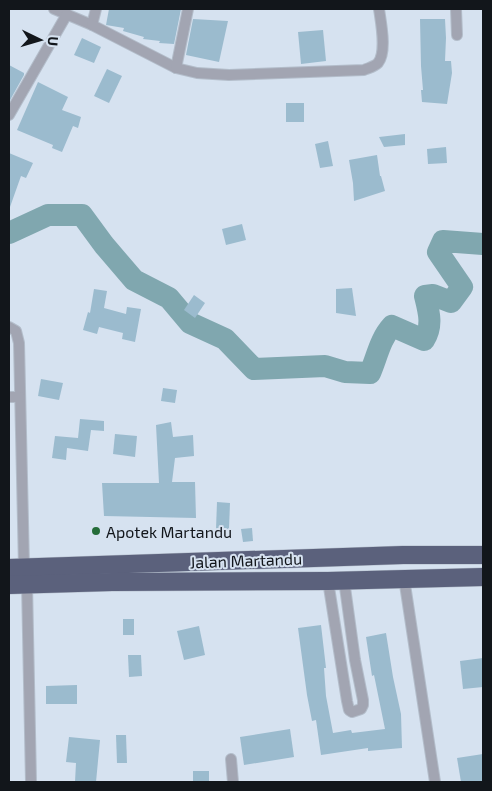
<svg xmlns="http://www.w3.org/2000/svg" width="492" height="791" font-family="'Exo 2',sans-serif">
<style>
.lines{fill:none;stroke-linecap:round;stroke-linejoin:round}
.river{stroke:#80a7af;stroke-width:22}
.building{fill:#9bbbce}
.street-casing{stroke:#b3bdca;stroke-width:12}
.highway-casing{stroke:#b3bdca;stroke-width:19}
.street{stroke:#a2a5b2;stroke-width:10}
.highway{stroke:#5b617c;stroke-width:18}
.poi-dot{fill:#246c39;stroke:#d6e2f0;stroke-width:2}
.labels{text-anchor:middle;dominant-baseline:central;stroke-width:4;stroke-linejoin:round;paint-order:stroke}
.poi-label{font-size:16px;fill:#12161b;stroke:#d6e2f0;text-anchor:start}
.street-label{font-size:16px;fill:#12161b;stroke:#d6e2f0}
</style>
<rect width="100%" height="100%" fill="#d6e2f0"/>
<g class="lines">
<path class="river" d="M 9,233 L 48,215 L 82,215 L 104,245 L 134,280 L 169,298 L 190,323 L 225,339 L 254,369 L 325,366 L 345,372 L 370,373 C 377,357 380,339 392,326 L 424,340 C 433,326 429,312 425,296 L 433,295 L 451,302 L 462,287 L 438,252 L 443,241 L 483,244"/>
</g>
<g class="building">
<path d="M 109,9 L 181,9 L 174,44 L 159,43 L 160,41 L 143,39 L 144,37 L 123,31 L 124,28 L 106,25 Z"/>
<path d="M 193,19 L 228,21 L 219,62 L 186,55 Z"/>
<path d="M 420,19 L 445,19 L 446,38 L 445,61 L 451,61 L 452,73 L 447,104 L 422,102 L 421,90 L 423,90 L 421,66 Z"/>
<path d="M 323,30 L 326,61 L 301,64 L 298,32 Z"/>
<path d="M 82,38 L 101,47 L 94,63 L 74,55 Z"/>
<path d="M 9,65 L 24,73 L 24,75 L 9,102 Z"/>
<path d="M 107,69 L 122,76 L 109,103 L 94,96 Z"/>
<path d="M 38,82 L 68,97 L 62,110 L 81,117 L 78,128 L 73,126 L 62,152 L 52,148 L 53,145 L 17,130 Z"/>
<rect x="286" y="103" width="18" height="19"/>
<path d="M 405,134 L 405,145 L 384,147 L 379,137 Z"/>
<path d="M 328,141 L 333,166 L 320,168 L 315,144 Z"/>
<path d="M 446,147 L 447,163 L 428,164 L 427,149 Z"/>
<path d="M 9,153 L 33,163 L 26,178 L 21,176 L 10,207 L 9,207 Z"/>
<path d="M 377,155 L 380,176 L 381,176 L 385,191 L 354,201 L 353,183 L 349,160 Z"/>
<path d="M 242,224 L 246,240 L 226,245 L 222,229 Z"/>
<path d="M 352,288 L 356,316 L 336,313 L 336,289 Z"/>
<path d="M 94,289 L 107,291 L 104,308 L 126,314 L 127,307 L 141,309 L 135,342 L 122,339 L 123,333 L 99,327 L 97,334 L 83,330 L 88,312 L 90,313 Z"/>
<path d="M 194,295 L 205,303 L 195,318 L 184,310 Z"/>
<path d="M 41,379 L 63,383 L 59,400 L 38,396 Z"/>
<path d="M 163,388 L 177,390 L 175,403 L 161,401 Z"/>
<path d="M 80,419 L 104,421 L 104,431 L 91,430 L 88,451 L 67,448 L 66,460 L 52,458 L 55,436 L 78,438 Z"/>
<path d="M 171,422 L 173,437 L 193,435 L 194,456 L 175,458 L 172,482 L 195,482 L 196,518 L 104,516 L 102,483 L 159,483 L 156,425 Z"/>
<path d="M 115,434 L 137,436 L 135,457 L 113,454 Z"/>
<path d="M 217,502 L 230,503 L 229,529 L 216,529 Z"/>
<path d="M 252,528 L 253,541 L 243,542 L 241,529 Z"/>
<rect x="123" y="619" width="11" height="16"/>
<path d="M 321,625 L 326,668 L 324,668 L 326,696 L 333,733 L 351,730 L 352,733 L 385,729 L 374,675 L 372,676 L 366,637 L 386,633 L 393,677 L 401,714 L 402,748 L 368,751 L 368,748 L 321,755 L 316,720 L 312,721 L 307,695 L 298,628 Z"/>
<path d="M 199,626 L 205,655 L 184,660 L 177,631 Z"/>
<path d="M 128,655 L 141,655 L 142,676 L 129,677 Z"/>
<path d="M 483,658 L 483,687 L 463,689 L 460,661 Z"/>
<path d="M 77,685 L 77,704 L 46,704 L 46,686 Z"/>
<path d="M 290,729 L 294,757 L 244,765 L 240,737 Z"/>
<path d="M 116,735 L 126,735 L 127,763 L 117,763 Z"/>
<path d="M 69,737 L 100,740 L 96,782 L 75,782 L 76,763 L 66,762 Z"/>
<path d="M 483,754 L 483,782 L 461,782 L 457,758 Z"/>
<rect x="193" y="771" width="16" height="11"/>
</g>
<g class="lines">
<defs>
<g id="street">
<path d="M 54,9 L 92,25 L 96,9"/>
<path d="M 456,9 L 457,35"/>
<path d="M 92,25 L 176,68 L 197,73 L 229,75 L 364,70 C 368,68 374,67 378,63 C 387,52 381,23 379,9"/>
<path d="M 176,68 L 188,9"/>
<path d="M 9,115 L 67,14"/>
<path d="M 9,327 L 16,331 L 19,343 L 24,567"/>
<path d="M 9,397 L 20,397"/>
<path d="M 404,578 L 435,782"/>
<path d="M 328,581 L 347,701 L 349,710 L 352,712 L 361,709 L 363,705 L 363,700 L 355,660 L 344,580"/>
<path d="M 27,584 L 31,782"/>
<path d="M 231,759 L 233,782"/>
</g>
<g id="highway">
<path d="M 9,568 L 403,555 L 483,555"/>
<path d="M 9,585 L 112,582 L 328,581 L 483,577"/>
</g>
</defs>
<use href="#street" class="street-casing"/>
<use href="#highway" class="highway-casing"/>
<use href="#street" class="street"/>
<use href="#highway" class="highway"/>
</g>
<circle class="poi-dot" cx="96" cy="531" r="5"/>
<g class="labels">
<g class="poi-label">
<text x="106" y="531">Apotek Martandu</text>
</g>
<g class="street-label">
<text transform="translate(246 560) rotate(-2)">Jalan Martandu</text>
</g>
</g>
<rect width="492" height="791" fill="none" stroke="#12161b" stroke-width="20"/>
<g transform="translate(40 40) rotate(95)" stroke="#d6e2f0" stroke-width="4" paint-order="stroke">
<path d="M0-4L9 19L0 12L-9 19Z" fill="#12161b"/>
<text y="-8" font-size="14" font-weight="bold" text-anchor="middle" fill="#12161b">U</text>
</g>
</svg>
